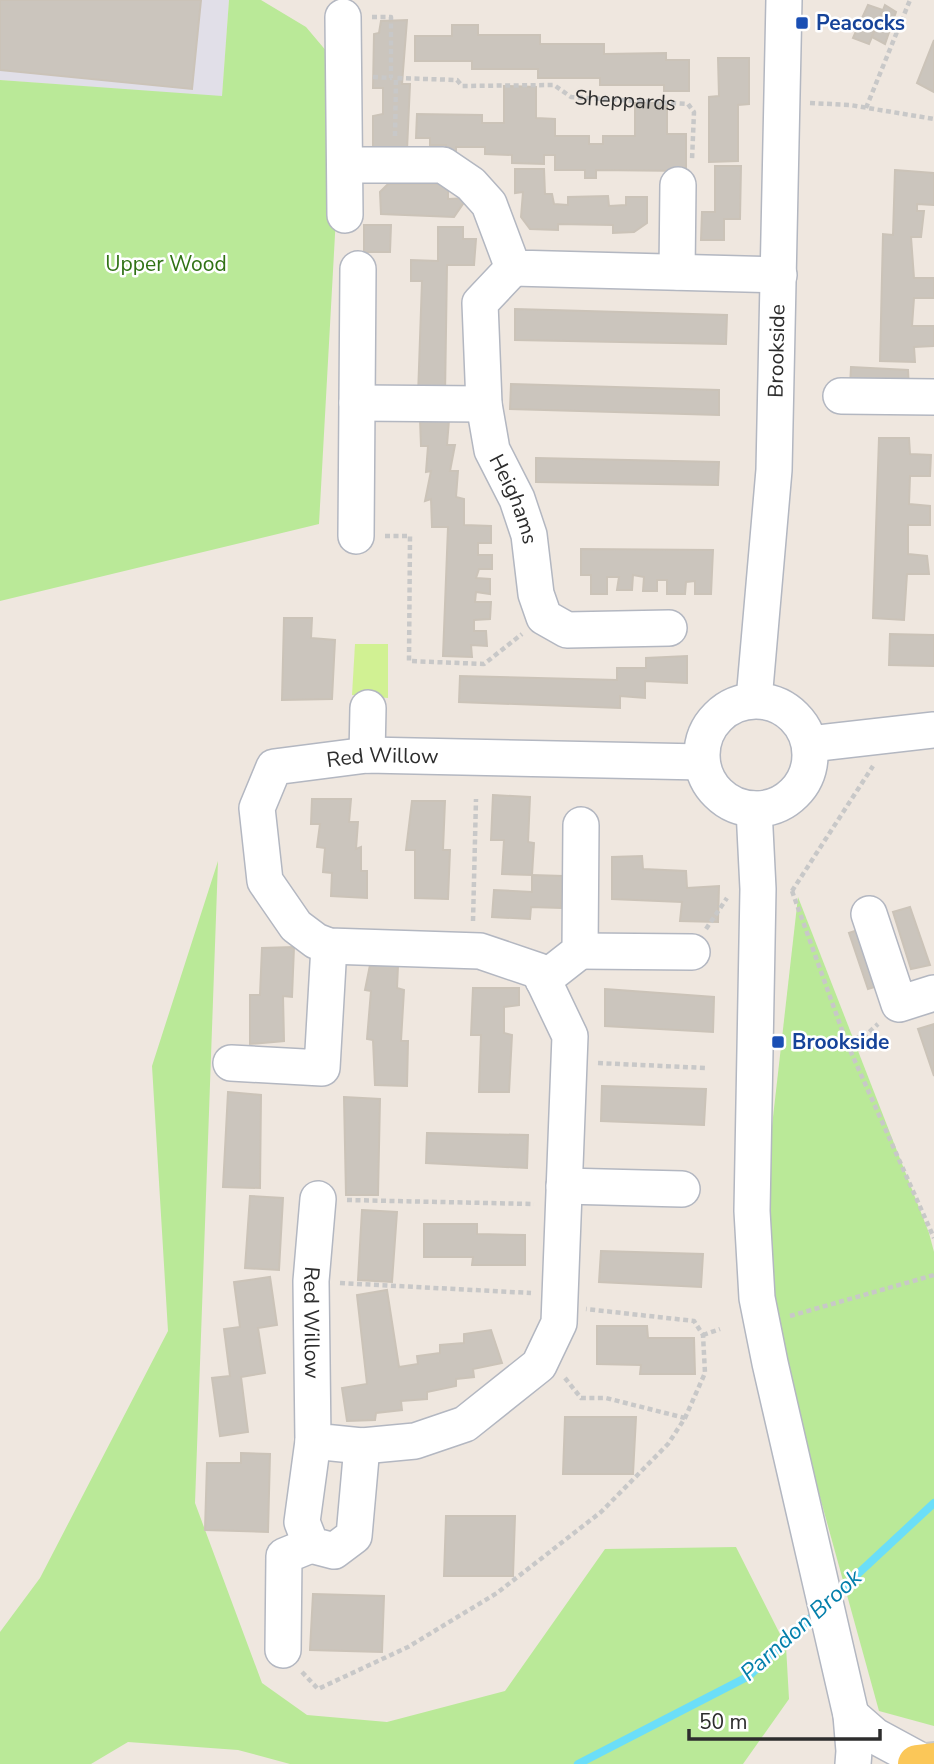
<svg xmlns="http://www.w3.org/2000/svg" width="934" height="1764" font-family="'Nunito Sans',sans-serif">
<style>
.industrial{fill:#e1dfe8}
.green{fill:#bae998}
.pitch{fill:#d1f193}
.lines{fill:none;stroke-linecap:round;stroke-linejoin:round}
.stream{stroke:#6bdef8;stroke-width:8}
.building{fill:#cbc5bd;stroke:#cbc3b8;stroke-width:2}
.minor-casing{stroke:#b3b7c1;stroke-width:38}
.major-casing{stroke:#c8c8c8;stroke-width:42}
.path{stroke:#c8c8c8;stroke-width:4.5;stroke-dasharray:5 3.5;stroke-linecap:butt}
.minor{stroke:#fff;stroke-width:35}
.major{stroke:#fbc758;stroke-width:38}
.transit-dot{fill:#1a4fb4;stroke:#fff;stroke-width:2.5}
.labels{text-anchor:middle;dominant-baseline:central;stroke-width:5;stroke-linejoin:round;paint-order:stroke}
.transit-label{font-size:21px;font-weight:bold;fill:#164399;stroke:#fff;text-anchor:start}
.street-label{font-size:21px;fill:#2d2d2d;stroke:#fff}
.park-label{font-size:21px;fill:#307215;stroke:#fff}
.water-label{font-size:23px;font-style:italic;fill:#037fab;stroke:#fff}
</style>
<rect width="100%" height="100%" fill="#efe7df"/>
<path class="industrial" d="M 0,0 L 229,0 L 222,97 L 0,80 Z"/>
<g class="green">
<path d="M 229,0 L 261,0 L 306,27 L 344,72 L 319,524 L 0,601 L 0,80 L 222,96 Z"/>
<path d="M 218,861 L 195,1503 L 262,1683 L 307,1715 L 387,1722 L 505,1691 L 605,1549 L 736,1547 L 786,1646 L 789,1699 L 743,1764 L 290,1764 L 238,1750 L 128,1742 L 91,1764 L 0,1764 L 0,1632 L 40,1578 L 168,1331 L 152,1066 Z"/>
<path d="M 798,897 L 929,1233 L 934,1252 L 934,1726 L 879,1711 L 778,1345 L 767,1170 Z"/>
</g>
<path class="pitch" d="M 355,644 L 388,644 L 388,698 L 352,695 Z"/>
<g class="lines">
<g class="stream">
<path d="M 833,1597 L 934,1503"/>
<path d="M 578,1764 L 749,1676 L 818,1611"/>
</g>
</g>
<g class="building">
<path d="M 0,0 L 201,0 L 192,89 L 0,70 Z"/>
<path d="M 868,5 L 883,10 L 869,44 L 853,38 Z"/>
<path d="M 885,5 L 896,12 L 885,44 L 872,37 Z"/>
<path d="M 407,20 L 402,84 L 410,84 L 407,150 L 383,154 L 373,147 L 373,116 L 383,114 L 383,88 L 373,88 L 374,34 L 379,33 L 381,21 Z"/>
<path d="M 452,25 L 478,25 L 478,35 L 540,35 L 540,44 L 604,44 L 604,54 L 666,53 L 666,60 L 689,60 L 689,91 L 664,91 L 664,85 L 600,85 L 600,78 L 538,78 L 538,69 L 472,69 L 472,61 L 415,61 L 415,36 L 452,36 Z"/>
<path d="M 934,40 L 934,92 L 917,83 Z"/>
<path d="M 718,58 L 749,58 L 749,104 L 738,105 L 738,161 L 709,162 L 709,97 L 719,96 Z"/>
<path d="M 504,86 L 536,87 L 536,118 L 555,119 L 555,136 L 589,136 L 589,144 L 603,144 L 603,136 L 635,136 L 635,103 L 667,103 L 667,134 L 686,134 L 686,171 L 596,170 L 596,178 L 585,178 L 585,170 L 555,170 L 555,155 L 544,155 L 544,164 L 512,163 L 512,155 L 485,154 L 485,147 L 456,147 L 456,153 L 446,153 L 446,145 L 430,145 L 430,138 L 416,138 L 417,114 L 482,115 L 482,123 L 504,123 Z"/>
<path d="M 715,166 L 741,166 L 740,219 L 724,219 L 724,240 L 701,240 L 702,212 L 715,212 Z"/>
<path d="M 515,169 L 544,169 L 545,194 L 552,194 L 554,204 L 568,205 L 568,197 L 608,196 L 609,206 L 626,205 L 626,197 L 647,197 L 647,223 L 634,232 L 613,233 L 613,225 L 558,224 L 558,230 L 530,229 L 521,217 L 523,192 L 515,193 Z"/>
<path d="M 895,170 L 934,173 L 934,205 L 917,204 L 917,211 L 924,211 L 921,237 L 911,237 L 914,278 L 934,278 L 934,298 L 914,298 L 912,326 L 934,326 L 934,346 L 914,347 L 915,362 L 880,361 L 883,234 L 893,235 Z"/>
<path d="M 388,184 L 448,184 L 448,199 L 467,198 L 454,217 L 381,214 L 380,192 Z"/>
<path d="M 364,225 L 391,225 L 390,252 L 364,252 Z"/>
<path d="M 438,227 L 463,227 L 463,239 L 476,239 L 474,265 L 447,265 L 445,396 L 418,396 L 422,281 L 411,281 L 411,260 L 438,261 Z"/>
<path d="M 515,309 L 727,315 L 726,344 L 515,340 Z"/>
<path d="M 851,367 L 908,370 L 909,389 L 850,387 Z"/>
<path d="M 511,384 L 719,390 L 719,415 L 510,409 Z"/>
<path d="M 420,419 L 449,420 L 447,445 L 455,445 L 450,471 L 458,471 L 456,497 L 464,499 L 464,525 L 491,526 L 491,543 L 478,543 L 478,555 L 492,555 L 492,569 L 479,569 L 476,578 L 490,579 L 490,594 L 476,592 L 475,602 L 491,602 L 490,619 L 474,620 L 474,631 L 486,631 L 487,646 L 471,645 L 472,657 L 443,656 L 448,527 L 432,527 L 431,499 L 425,501 L 431,471 L 426,472 L 428,446 L 421,446 Z"/>
<path d="M 879,438 L 909,438 L 910,454 L 931,455 L 930,476 L 910,476 L 909,504 L 930,506 L 930,525 L 908,525 L 908,554 L 927,556 L 929,574 L 907,574 L 904,620 L 873,618 Z"/>
<path d="M 536,458 L 719,462 L 718,485 L 536,482 Z"/>
<path d="M 581,549 L 713,550 L 711,594 L 695,594 L 695,581 L 686,582 L 685,594 L 667,594 L 667,580 L 657,580 L 657,591 L 643,591 L 644,577 L 633,575 L 632,590 L 617,590 L 619,577 L 607,577 L 607,594 L 591,594 L 591,575 L 581,575 Z"/>
<path d="M 284,618 L 312,618 L 311,638 L 335,640 L 332,699 L 282,700 Z"/>
<path d="M 890,634 L 934,635 L 934,666 L 889,665 Z"/>
<path d="M 687,656 L 687,683 L 645,681 L 645,698 L 620,696 L 620,708 L 459,702 L 460,676 L 617,680 L 617,668 L 646,668 L 646,658 Z"/>
<path d="M 493,795 L 530,797 L 528,842 L 534,843 L 532,875 L 502,874 L 504,840 L 491,840 Z"/>
<path d="M 312,799 L 351,799 L 349,822 L 358,822 L 356,849 L 361,847 L 361,871 L 367,871 L 367,898 L 331,896 L 332,873 L 323,872 L 325,848 L 317,847 L 320,824 L 311,824 Z"/>
<path d="M 412,801 L 445,801 L 443,850 L 450,850 L 448,899 L 415,898 L 415,850 L 406,850 Z"/>
<path d="M 642,856 L 643,869 L 686,871 L 687,888 L 719,886 L 718,922 L 680,921 L 682,902 L 612,899 L 612,857 Z"/>
<path d="M 532,875 L 563,876 L 561,908 L 531,907 L 530,919 L 492,917 L 494,890 L 532,892 Z"/>
<path d="M 910,907 L 930,965 L 911,969 L 893,912 Z"/>
<path d="M 867,927 L 887,983 L 868,989 L 849,933 Z"/>
<path d="M 294,947 L 292,997 L 283,996 L 284,1041 L 250,1044 L 250,995 L 260,995 L 262,948 Z"/>
<path d="M 370,965 L 398,966 L 397,988 L 404,990 L 401,1041 L 408,1041 L 407,1086 L 375,1085 L 373,1040 L 367,1039 L 371,991 L 365,990 Z"/>
<path d="M 473,988 L 519,988 L 519,1005 L 504,1007 L 504,1033 L 512,1035 L 509,1092 L 479,1092 L 481,1035 L 471,1035 Z"/>
<path d="M 605,989 L 714,997 L 713,1032 L 605,1026 Z"/>
<path d="M 934,1024 L 934,1076 L 918,1029 Z"/>
<path d="M 602,1086 L 706,1089 L 704,1125 L 601,1121 Z"/>
<path d="M 228,1092 L 261,1095 L 260,1188 L 223,1187 Z"/>
<path d="M 344,1097 L 380,1099 L 378,1195 L 346,1195 Z"/>
<path d="M 427,1133 L 528,1135 L 527,1168 L 426,1163 Z"/>
<path d="M 250,1196 L 283,1198 L 279,1270 L 245,1268 Z"/>
<path d="M 362,1210 L 397,1212 L 392,1282 L 358,1280 Z"/>
<path d="M 424,1224 L 477,1224 L 477,1234 L 525,1235 L 525,1265 L 472,1265 L 473,1257 L 424,1257 Z"/>
<path d="M 601,1251 L 703,1254 L 701,1287 L 599,1282 Z"/>
<path d="M 270,1277 L 277,1325 L 258,1328 L 265,1373 L 241,1377 L 248,1432 L 220,1436 L 212,1378 L 230,1376 L 224,1329 L 240,1327 L 234,1282 Z"/>
<path d="M 387,1290 L 399,1367 L 418,1364 L 417,1356 L 440,1353 L 440,1345 L 464,1343 L 464,1334 L 491,1330 L 502,1363 L 473,1369 L 474,1377 L 456,1379 L 456,1386 L 427,1392 L 427,1399 L 401,1401 L 402,1410 L 376,1413 L 375,1420 L 347,1421 L 342,1388 L 367,1384 L 357,1295 Z"/>
<path d="M 597,1326 L 647,1326 L 648,1338 L 694,1338 L 695,1374 L 640,1374 L 641,1365 L 597,1364 Z"/>
<path d="M 565,1417 L 636,1417 L 633,1474 L 563,1474 Z"/>
<path d="M 241,1453 L 270,1454 L 268,1532 L 205,1530 L 207,1463 L 241,1463 Z"/>
<path d="M 446,1516 L 515,1516 L 513,1576 L 444,1576 Z"/>
<path d="M 313,1594 L 384,1596 L 382,1652 L 310,1650 Z"/>
</g>
<g class="lines">
<defs>
<g id="minor">
<path d="M 343,17 L 345,215"/>
<path d="M 345,165 L 443,165 L 471,184 L 489,204 L 513,268 L 779,275"/>
<path id="s2" d="M 513,268 L 480,303 L 484,404 L 492,450 L 517,499 L 529,535 L 536,594 L 544,617 L 567,630 L 669,628"/>
<path d="M 677,272 L 678,185"/>
<path d="M 841,396 L 934,397"/>
<path d="M 357,403 L 484,404"/>
<path d="M 356,536 L 358,269"/>
<path id="s3" d="M 754,700 L 774,470 L 784,0"/>
<circle cx="756" cy="755" r="54"/>
<path d="M 810,744 L 934,730"/>
<path d="M 367,755 L 368,708"/>
<path d="M 754,809 L 758,889 L 752,1211 L 757,1298 L 770,1363 L 851,1715 L 854,1751 L 853,1764"/>
<path d="M 869,914 L 899,1004 L 934,993"/>
<path d="M 580,951 L 692,952"/>
<path d="M 543,980 L 580,951 L 581,825"/>
<path d="M 231,1063 L 322,1068 L 329,946"/>
<path d="M 564,1186 L 682,1189"/>
<path id="s4" d="M 318,1199 L 311,1281 L 313,1441 L 362,1446 L 415,1441 L 465,1424 L 539,1365 L 559,1323 L 570,1036 L 539,971 L 480,951 L 329,946 L 316,941 L 296,926 L 265,881 L 257,808 L 274,767 L 367,755 L 702,762"/>
<path d="M 313,1441 L 302,1522 L 311,1545 L 334,1551 L 354,1536 L 362,1446"/>
<path d="M 283,1650 L 284,1556 L 311,1545"/>
<path d="M 851,1715 L 875,1736 L 923,1762"/>
</g>
<path id="major" d="M 917,1764 L 934,1762"/>
</defs>
<use href="#minor" class="minor-casing"/>
<use href="#major" class="major-casing"/>
<g class="path">
<path d="M 372,17 L 391,17 L 391,78"/>
<path d="M 373,77 L 392,78"/>
<path d="M 810,103 L 850,105 L 934,119"/>
<path d="M 866,108 L 910,0"/>
<path id="s1" d="M 395,136 L 396,78 L 457,80 L 462,86 L 554,85 L 571,97 L 688,104 L 694,112 L 692,160"/>
<path d="M 385,536 L 410,536 L 409,661 L 484,664 L 522,634"/>
<path d="M 792,891 L 846,1041 L 934,1238"/>
<path d="M 792,891 L 873,766"/>
<path d="M 473,921 L 476,799"/>
<path d="M 706,929 L 727,898"/>
<path d="M 846,1041 L 866,1035 L 878,1024"/>
<path d="M 598,1063 L 706,1068"/>
<path d="M 347,1200 L 534,1204"/>
<path d="M 340,1283 L 531,1293"/>
<path d="M 790,1316 L 934,1275"/>
<path d="M 703,1335 L 720,1329"/>
<path d="M 565,1378 L 581,1398 L 606,1398 L 685,1418"/>
<path d="M 302,1672 L 318,1689 L 408,1647 L 497,1593 L 601,1512 L 668,1444 L 685,1418 L 705,1373 L 703,1335 L 694,1321 L 586,1309"/>
</g>
<use href="#minor" class="minor"/>
<use href="#major" class="major"/>
</g>
<g class="transit-dot">
<rect x="795" y="16" width="14" height="14" rx="3.5"/>
<rect x="771" y="1035" width="14" height="14" rx="3.5"/>
</g>
<g class="labels">
<g class="transit-label">
<text x="816" y="23">Peacocks</text>
<text x="792" y="1042">Brookside</text>
</g>
<g class="street-label">
<text stroke="none"><textPath href="#s1" startOffset="294">Sheppards</textPath></text>
<text stroke="none"><textPath href="#s3" startOffset="350">Brookside</textPath></text>
<text stroke="none"><textPath href="#s2" startOffset="250">Heighams</textPath></text>
<text stroke="none"><textPath href="#s4" startOffset="1432">Red Willow</textPath></text>
<text stroke="none"><textPath href="#s4" startOffset="124">Red Willow</textPath></text>
</g>
<g class="park-label">
<text x="166" y="264">Upper Wood</text>
</g>
<g class="water-label">
<text transform="translate(801 1625) rotate(-42)">Parndon Brook</text>
</g>
</g>
<path d="M689 1729v10h191v-10" fill="none" stroke="#2d2d2d" stroke-width="3.5"/>
<text x="699" y="1729" font-size="21" fill="#2d2d2d" stroke="#ffffff" stroke-width="5" paint-order="stroke">50 m</text>
</svg>
